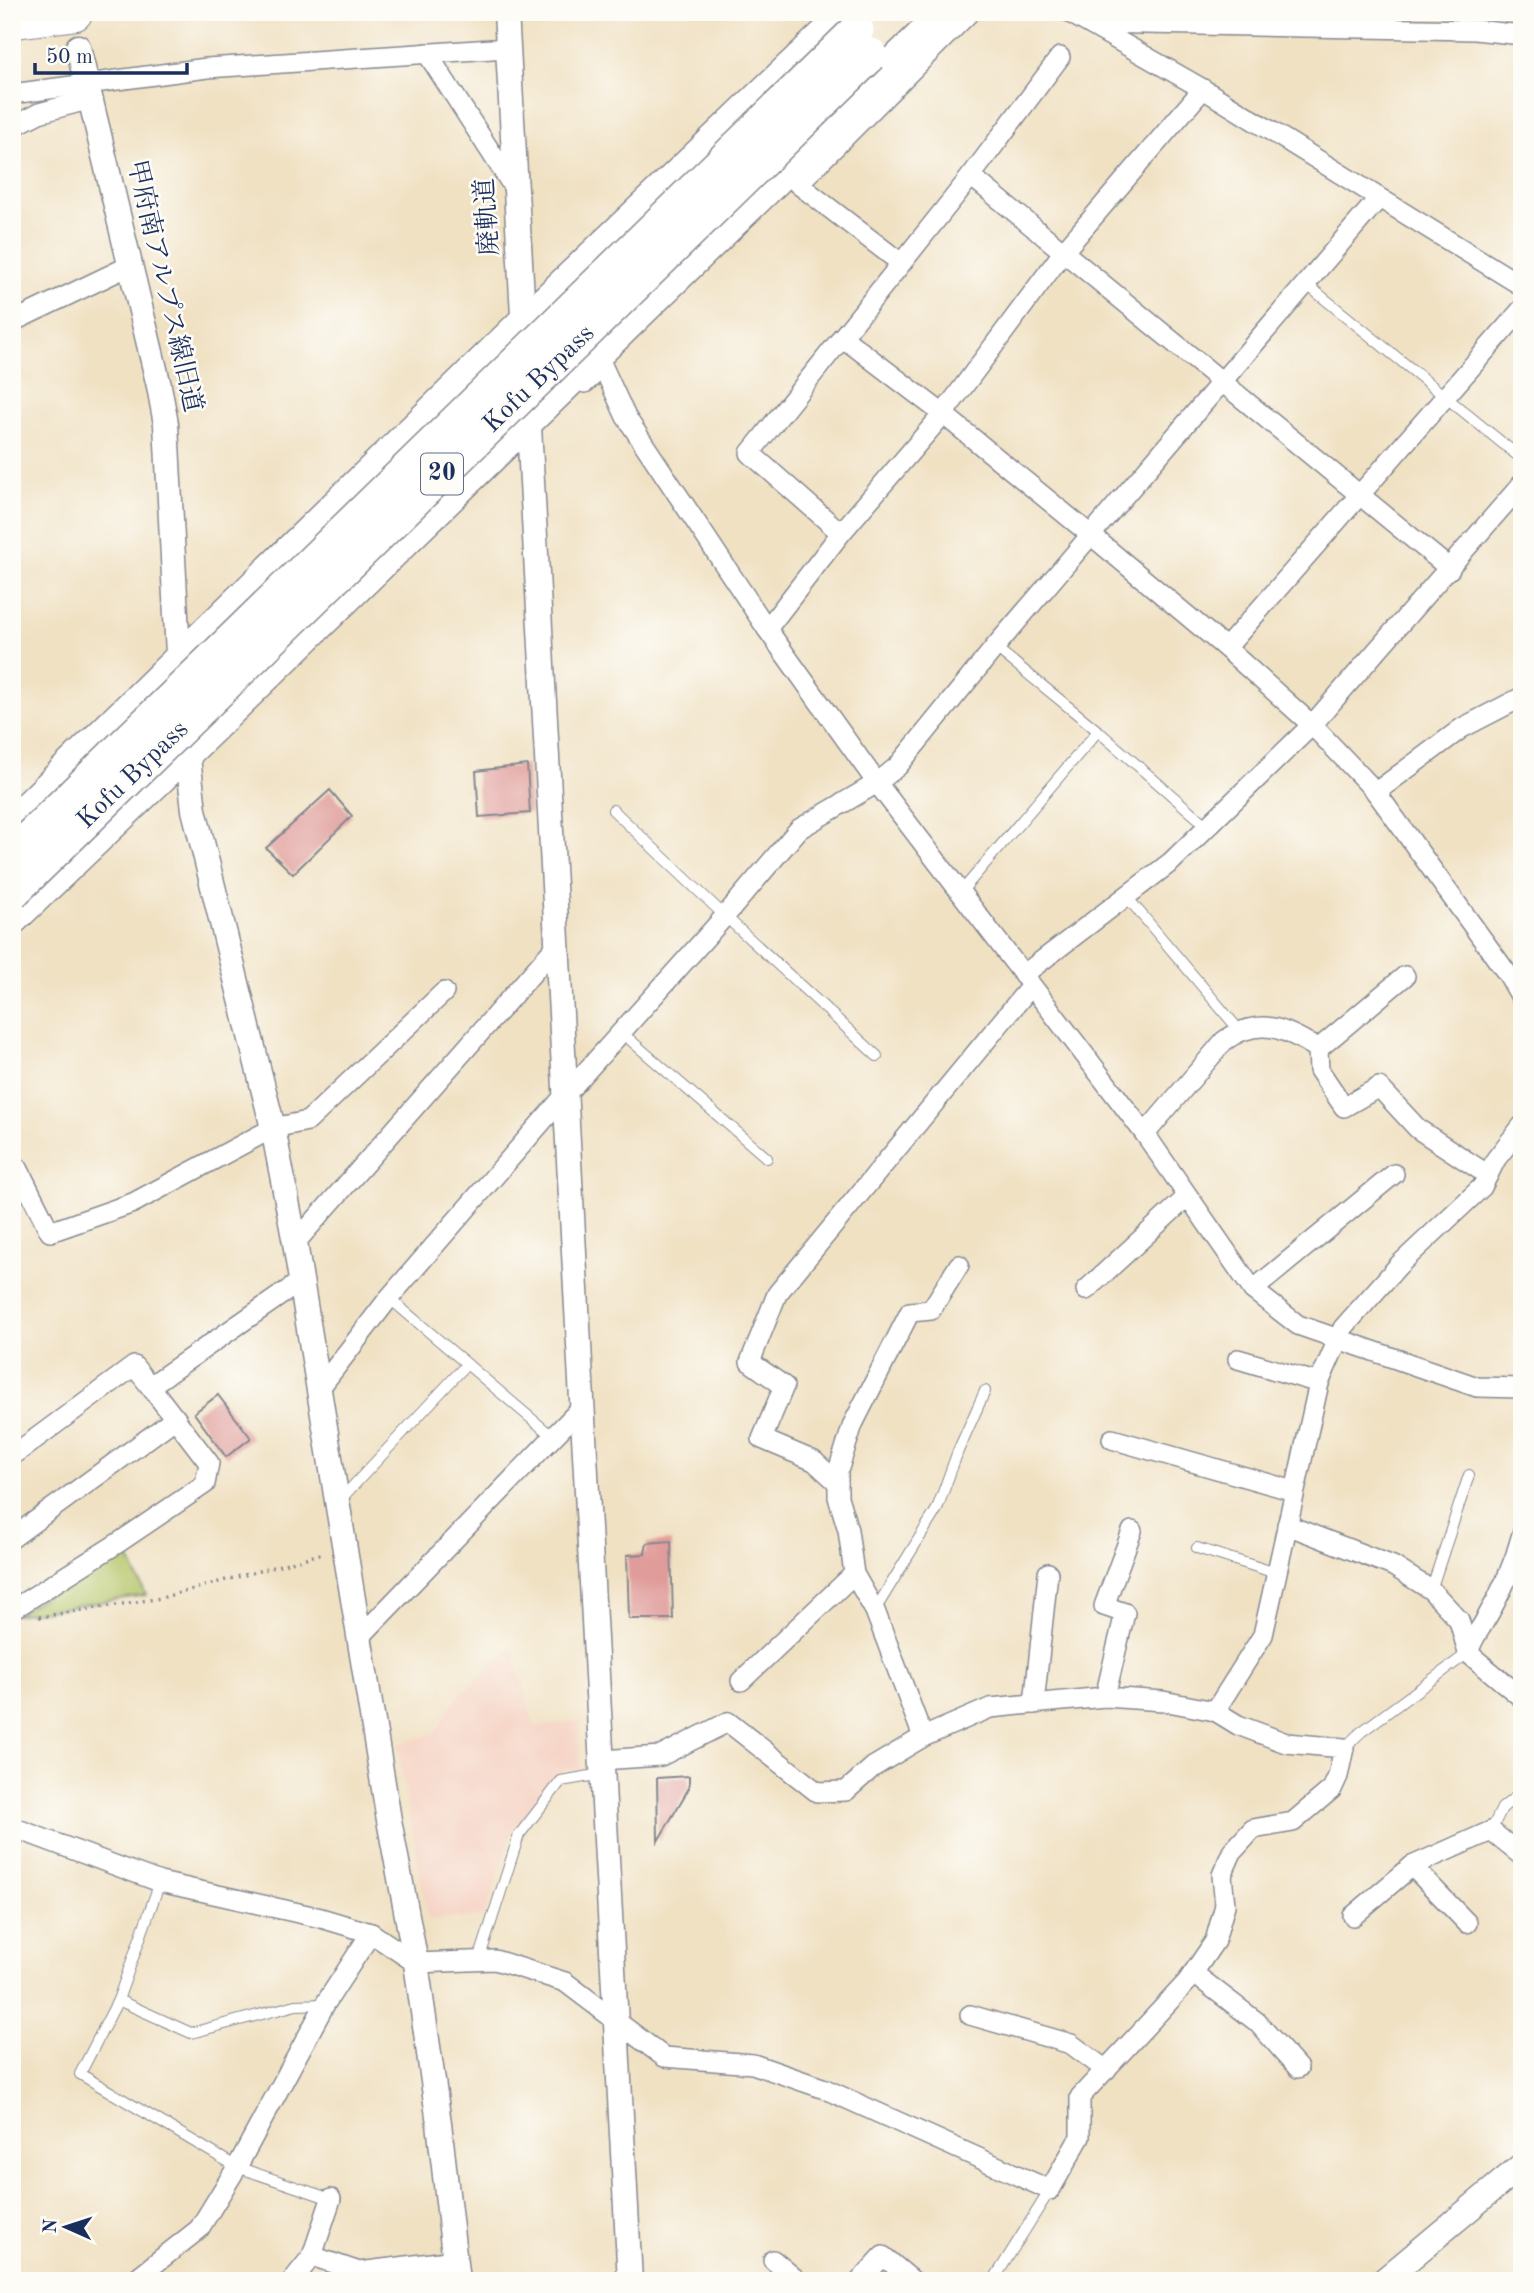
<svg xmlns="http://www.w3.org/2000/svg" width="1534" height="2293" font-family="'Old Standard TT','Noto Serif JP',serif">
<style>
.built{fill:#f5d2c2}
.green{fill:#b5c467;stroke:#687a62;stroke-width:2}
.building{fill:#e09c9a}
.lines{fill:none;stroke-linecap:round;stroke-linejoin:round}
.service-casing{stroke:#868890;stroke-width:12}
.minor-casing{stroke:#868890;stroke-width:22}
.tertiary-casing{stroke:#868890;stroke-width:27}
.trunk-casing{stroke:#868890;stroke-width:36}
.motorway-casing{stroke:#868890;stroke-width:39}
.path{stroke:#868890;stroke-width:3.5;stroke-dasharray:2 5;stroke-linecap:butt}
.service{stroke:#fff;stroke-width:10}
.minor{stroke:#fff;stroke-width:19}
.tertiary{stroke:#fff;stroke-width:24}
.trunk{stroke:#fff;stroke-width:33}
.motorway{stroke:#fff;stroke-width:37}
.trunk-bridge-casing{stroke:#868890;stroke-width:36;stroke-linecap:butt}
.trunk-bridge{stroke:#fff;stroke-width:33}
.labels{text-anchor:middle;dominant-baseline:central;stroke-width:5;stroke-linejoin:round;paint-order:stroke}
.shield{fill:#fdfcf7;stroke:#5f6c8c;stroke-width:2}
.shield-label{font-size:24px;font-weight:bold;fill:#1b2f5e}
.street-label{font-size:26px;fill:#1b2f5e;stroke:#fdfcf7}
</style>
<rect width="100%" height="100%" fill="#fdfcf7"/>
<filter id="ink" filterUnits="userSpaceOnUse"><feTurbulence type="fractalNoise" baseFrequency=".0143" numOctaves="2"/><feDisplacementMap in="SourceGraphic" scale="14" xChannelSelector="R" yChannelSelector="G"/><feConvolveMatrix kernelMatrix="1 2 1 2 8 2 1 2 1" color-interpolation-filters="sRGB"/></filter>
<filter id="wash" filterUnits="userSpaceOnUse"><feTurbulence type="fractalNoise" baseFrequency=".00686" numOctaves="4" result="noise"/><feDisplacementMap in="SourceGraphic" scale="28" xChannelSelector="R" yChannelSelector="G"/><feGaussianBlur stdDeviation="1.57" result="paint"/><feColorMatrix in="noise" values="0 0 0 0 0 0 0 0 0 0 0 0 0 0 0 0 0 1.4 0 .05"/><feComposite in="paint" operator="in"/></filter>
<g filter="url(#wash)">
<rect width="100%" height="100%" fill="#f0e1c3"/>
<path class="built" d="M 512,1647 L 535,1727 L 579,1721 L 580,1770 L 565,1770 L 548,1785 L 513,1830 L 484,1917 L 428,1919 L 397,1745 L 436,1732 L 455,1700 Z"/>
<path class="green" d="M 124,1548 L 146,1595 L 15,1615 Z"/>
<g id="blocks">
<g class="building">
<path d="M 527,765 L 530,813 L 479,817 L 476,771 Z"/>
<path d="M 330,790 L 352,816 L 293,874 L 266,848 Z"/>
<path d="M 218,1395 L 251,1438 L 226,1457 L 194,1413 Z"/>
<path d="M 671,1541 L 673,1619 L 629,1619 L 627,1555 L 645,1554 L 647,1543 Z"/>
<path d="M 689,1776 L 689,1788 L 658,1841 L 657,1778 Z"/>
</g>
</g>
</g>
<g filter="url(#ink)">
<use href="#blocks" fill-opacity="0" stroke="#868890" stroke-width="2"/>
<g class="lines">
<defs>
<g id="service">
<path d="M 1305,283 L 1522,459"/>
<path d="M 995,647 L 1098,731"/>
<path d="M 613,810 L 725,916 L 877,1056"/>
<path d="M 961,892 L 1098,731 L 1208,827"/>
<path d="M 1126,896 L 1239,1030"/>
<path d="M 621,1032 L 767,1158"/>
<path d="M 389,1298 L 553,1437"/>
<path d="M 340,1500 L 467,1364"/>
<path d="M 1197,1548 L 1276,1573"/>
<path d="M 1431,1590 L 1469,1475"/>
<path d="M 875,1610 L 937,1509 L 958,1451 L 985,1391"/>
<path d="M 1344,1748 L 1361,1732 L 1468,1653"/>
<path d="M 1491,1831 L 1502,1808 L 1522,1792"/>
<path d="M 160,1882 L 118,2000 L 80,2074 L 237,2167 L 331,2199"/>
<path d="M 479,1960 L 519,1835 L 561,1781 L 602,1774"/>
<path d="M 118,2000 L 191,2033 L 296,2005 L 325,2004"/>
<path d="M 993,2281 L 1050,2190"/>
</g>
<g id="minor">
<path d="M 1068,12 L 1203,89 L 1522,286"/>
<path d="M 1089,23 L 1475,30 L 1522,35"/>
<path d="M 427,53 L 516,191"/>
<path d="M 12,94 L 207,68 L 507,48"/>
<path d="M 12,127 L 39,113 L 91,99"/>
<path d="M 971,176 L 1450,569"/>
<path d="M 901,263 L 798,184 L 970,12"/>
<path d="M 12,322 L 131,265"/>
<path d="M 842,337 L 943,414 L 1092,536 L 1226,648 L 1312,725 L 1376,792 L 1509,976 L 1522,999"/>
<path d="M 585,383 L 603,367 L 626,417 L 767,629 L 877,783 L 1145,1134 L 1253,1290 L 1298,1325 L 1477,1387 L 1522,1388"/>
<path d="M 841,533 L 750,453 L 971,176 L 1060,57"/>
<path d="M 767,629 L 841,533 L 943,414 L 1064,251 L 1203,89"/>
<path d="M 1226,648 L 1522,309"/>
<path d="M 1376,792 L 1462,728 L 1522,697"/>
<path d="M 1023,975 L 1171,862 L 1312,725 L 1522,484"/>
<path d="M 1318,1049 L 1405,976"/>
<path d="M 1145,1134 L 1224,1041 C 1259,1016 1285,1028 1318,1049 L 1319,1070 L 1344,1107 L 1379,1087 L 1418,1129 L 1488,1175"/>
<path d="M 12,1171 L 18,1168 L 50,1232 L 133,1203 L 273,1128 L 308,1121 L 444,992"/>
<path d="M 295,1243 L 558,944"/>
<path d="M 1086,1290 L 1187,1197"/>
<path d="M 1253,1290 L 1394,1174"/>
<path d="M 1238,1359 L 1319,1383"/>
<path d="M 319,1389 L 389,1298 L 566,1094 L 725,916 L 799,829 L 877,783 L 898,766 L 995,647 L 1379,198"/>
<path d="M 1112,1439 L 1294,1491"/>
<path d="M 12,1456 L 134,1366 L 150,1386"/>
<path d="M 838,1483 L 814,1461 L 762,1439 L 784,1386 L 750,1362 L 777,1294 L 1031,986"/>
<path d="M 1287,1525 L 1393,1566 L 1431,1590 L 1459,1620 L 1468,1653 L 1522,1698"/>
<path d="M 12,1538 L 176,1418"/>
<path d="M 12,1610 L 121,1541 L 205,1484 L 209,1463 L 150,1386 L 301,1281"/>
<path d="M 360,1637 L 584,1405"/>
<path d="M 1468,1653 C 1472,1640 1476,1635 1483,1624 C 1500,1596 1514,1565 1522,1534"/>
<path d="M 741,1681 L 854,1574"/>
<path d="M 1105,1697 L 1125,1613 L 1104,1606 L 1132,1531"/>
<path d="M 1034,1704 L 1048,1573"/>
<path d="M 1215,1711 L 1263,1635 L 1319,1383 L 1343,1328 L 1399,1265 L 1482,1187 L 1496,1159 L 1522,1126"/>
<path d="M 923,1737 L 875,1611 L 854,1574 L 848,1530 L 838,1497 L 838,1471 L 853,1424 L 910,1312 L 931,1310 L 959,1265"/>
<path d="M 12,1827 L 160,1882 L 321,1918 L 371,1933 L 416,1963 L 495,1960 L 565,1982 L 664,2057 L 753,2064 L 825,2089 L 1050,2190 L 1080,2137 L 1080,2097 L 1187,1982 L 1215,1941 L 1225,1905 L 1222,1875 L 1232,1852 L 1253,1829 L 1293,1822 L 1332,1789 L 1338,1776 L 1344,1748 L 1286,1743 L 1238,1725 L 1215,1711 L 1163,1701 L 1105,1697 L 990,1708 L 923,1737 L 873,1767 L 846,1791 L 817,1792 L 728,1722 L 661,1756 L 601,1760"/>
<path d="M 1353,1916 L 1412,1866"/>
<path d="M 1467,1923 L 1412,1866 L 1491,1831 L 1522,1856"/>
<path d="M 1193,1973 L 1257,2022 L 1298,2068"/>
<path d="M 970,2015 L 1071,2044 L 1106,2070"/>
<path d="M 312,2256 L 359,2272 L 455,2260"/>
<path d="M 773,2260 L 798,2281"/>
<path d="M 133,2281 L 199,2229 L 237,2167 L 325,2004 L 371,1933"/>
<path d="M 292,2281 L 312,2256 L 331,2199"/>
<path d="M 860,2281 L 883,2256 L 913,2281"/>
</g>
<g id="tertiary">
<path d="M 506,12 L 524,333"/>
<path d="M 78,47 L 159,386 L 166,424 L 179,673"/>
<path d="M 528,408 L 630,2281"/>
<path d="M 186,740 L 194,810 L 273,1128 L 295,1243 L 389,1820 L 416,1963 L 439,2123 L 457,2281"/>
<path d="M 1383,2281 L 1522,2165"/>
</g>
<g id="trunk">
<path d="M 12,824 L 524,323 L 850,12"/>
<path d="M 12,918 L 187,751 L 932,27 L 944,12"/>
</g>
<path id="motorway" d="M 12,20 L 74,12"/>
</defs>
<use href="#service" class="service-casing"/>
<use href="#minor" class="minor-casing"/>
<use href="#tertiary" class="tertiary-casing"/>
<use href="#trunk" class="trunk-casing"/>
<use href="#motorway" class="motorway-casing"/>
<path class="path" d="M 39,1617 L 161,1598 L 324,1553"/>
<use href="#service" class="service"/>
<use href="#minor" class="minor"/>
<use href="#tertiary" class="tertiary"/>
<use href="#trunk" class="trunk"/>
<use href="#motorway" class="motorway"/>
<defs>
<g id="trunk-bridge">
<path d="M 12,854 L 857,30"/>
<path d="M 12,893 L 871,55"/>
</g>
</defs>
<use href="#trunk-bridge" class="trunk-bridge-casing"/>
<use href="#trunk-bridge" class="trunk-bridge"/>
</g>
</g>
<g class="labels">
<rect class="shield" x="421" y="453.5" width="42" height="41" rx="5"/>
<g class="shield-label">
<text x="442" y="474">20</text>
</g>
<g class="street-label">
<text transform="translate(488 217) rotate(-94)">廃軌道</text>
<text transform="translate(164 286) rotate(77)">甲府南アルプス線旧道</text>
<text transform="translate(539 379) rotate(-44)">Kofu Bypass</text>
<text transform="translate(133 775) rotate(-44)">Kofu Bypass</text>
</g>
</g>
<rect width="1534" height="2293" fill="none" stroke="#fdfcf7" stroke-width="42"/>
<g transform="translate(66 2227) rotate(273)" stroke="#fdfcf7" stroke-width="5" paint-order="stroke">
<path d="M0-5L12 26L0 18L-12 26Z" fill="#1b2f5e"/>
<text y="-10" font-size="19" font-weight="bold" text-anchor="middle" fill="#1b2f5e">N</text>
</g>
<path d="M35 63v10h152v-10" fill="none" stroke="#1b2f5e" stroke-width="3.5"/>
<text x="46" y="63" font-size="21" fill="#1b2f5e" stroke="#fdfcf7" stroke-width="5" paint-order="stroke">50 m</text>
</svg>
